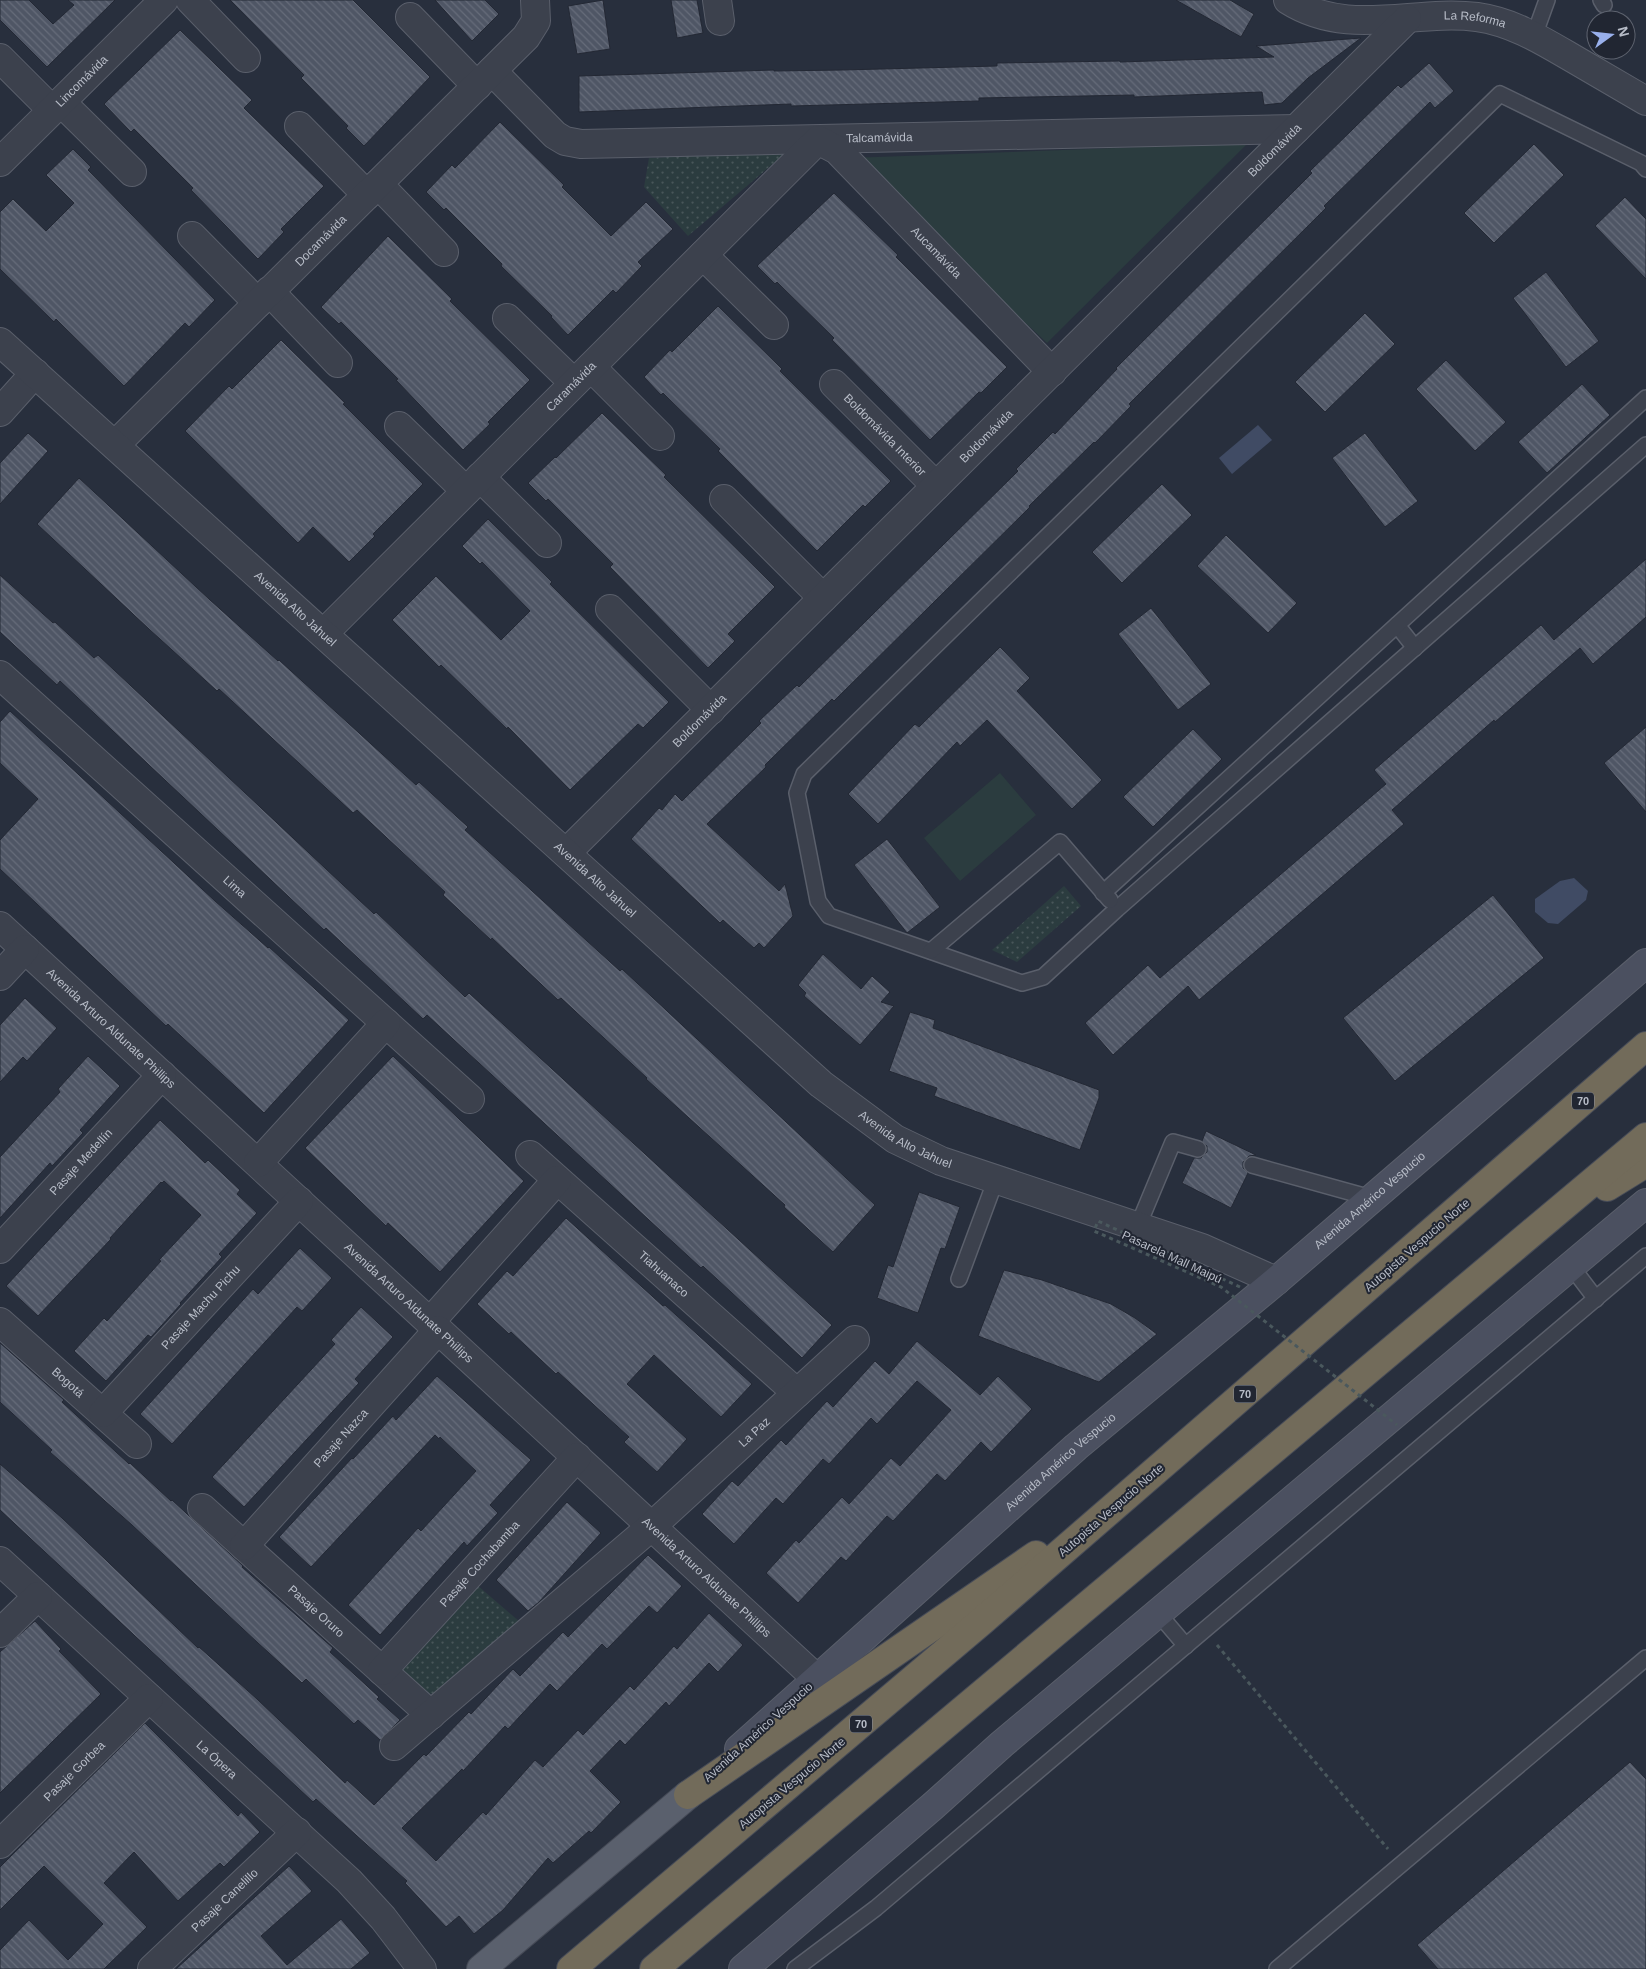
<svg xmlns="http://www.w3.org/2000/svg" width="1646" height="1969" font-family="Helvetica,sans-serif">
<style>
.grass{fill:url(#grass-dots)}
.green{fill:#2b3c3f}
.water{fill:#404b64}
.building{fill:url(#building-back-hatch);stroke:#232834}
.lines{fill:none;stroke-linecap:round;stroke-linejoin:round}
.service-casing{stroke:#5a5f6b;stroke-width:18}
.minor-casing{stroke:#5a5f6b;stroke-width:30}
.tertiary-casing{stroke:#5a5f6b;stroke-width:30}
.secondary-casing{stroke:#5a5f6b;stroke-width:30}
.primary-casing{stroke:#454a56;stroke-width:30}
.motorway-casing{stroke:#474c58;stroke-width:30}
.path{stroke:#4a585d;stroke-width:3;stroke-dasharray:4 4;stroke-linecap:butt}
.service{stroke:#3c414d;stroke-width:15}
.minor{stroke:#3c414d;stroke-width:28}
.tertiary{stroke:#3c414d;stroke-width:28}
.secondary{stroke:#4b5060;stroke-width:28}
.primary{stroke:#5a606d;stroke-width:28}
.motorway{stroke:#726b5a;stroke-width:28}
.path-bridge{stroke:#4a585d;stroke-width:3;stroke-dasharray:4 4;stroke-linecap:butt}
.labels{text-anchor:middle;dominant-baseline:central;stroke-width:4;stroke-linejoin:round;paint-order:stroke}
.shield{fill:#212632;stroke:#8b909b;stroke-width:1}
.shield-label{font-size:11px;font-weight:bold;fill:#b8bdc8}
.street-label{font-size:12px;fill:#b8bdc8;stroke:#212632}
</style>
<defs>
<pattern id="grass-dots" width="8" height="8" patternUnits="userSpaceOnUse" patternTransform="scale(1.25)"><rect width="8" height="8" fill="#2b3c3f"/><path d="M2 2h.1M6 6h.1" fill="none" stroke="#485659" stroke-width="1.8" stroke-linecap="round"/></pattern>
<pattern id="building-back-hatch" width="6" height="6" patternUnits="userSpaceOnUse" patternTransform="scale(1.25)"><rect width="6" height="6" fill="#4f5665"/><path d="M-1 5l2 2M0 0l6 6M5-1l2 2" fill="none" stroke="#666c7a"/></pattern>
</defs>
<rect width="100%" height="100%" fill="#282f3d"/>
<g class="grass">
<path d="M 788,151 L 688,236 L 644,187 L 649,158 Z"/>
<path d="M 1064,886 L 1081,906 L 1017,962 L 992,950 Z"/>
<path d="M 477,1585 L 520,1622 L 444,1693 L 425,1694 L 400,1671 Z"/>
</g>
<g class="green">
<path d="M 1248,143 L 1047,343 L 850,158 Z"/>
<path d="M 1000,773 L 1036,815 L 960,881 L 924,838 Z"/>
</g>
<g class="water">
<path d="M 1258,425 L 1272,440 L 1232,474 L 1219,458 Z"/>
<path d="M 1574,878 L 1588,891 L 1586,900 L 1558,924 L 1548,923 L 1535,912 L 1535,899 L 1560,881 Z"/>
</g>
<g class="building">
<path d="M 0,0 L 29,0 L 53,24 L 74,5 L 68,0 L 115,0 L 47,67 L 0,20 Z"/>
<path d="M 230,0 L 353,0 L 430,77 L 364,146 L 346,128 L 348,126 L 301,78 L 304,75 Z"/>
<path d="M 435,0 L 485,0 L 499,14 L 472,41 Z"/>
<path d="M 603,0 L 610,49 L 577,54 L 568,6 Z"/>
<path d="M 671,0 L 697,0 L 703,33 L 677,38 Z"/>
<path d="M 1176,0 L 1230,0 L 1254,14 L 1241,37 Z"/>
<path d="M 180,30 L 252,100 L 244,108 L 324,186 L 281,229 L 284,232 L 258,259 L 191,190 L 193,188 L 134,129 L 131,132 L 104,104 Z"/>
<path d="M 1361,38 L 1308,78 L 1282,103 L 1264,105 L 1262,92 L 1134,97 L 1134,95 L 979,98 L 979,101 L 791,106 L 791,104 L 579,112 L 579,76 L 774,70 L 774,71 L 842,70 L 997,66 L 997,63 L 1120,61 L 1120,62 L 1274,57 L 1256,46 Z"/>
<path d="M 1429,63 L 1454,91 L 1435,108 L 1430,102 L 1324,206 L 1326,208 L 1129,404 L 1131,406 L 1095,443 L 1094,442 L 1029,506 L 1030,507 L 834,701 L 832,699 L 765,765 L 766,767 L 707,824 L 779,891 L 785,884 L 793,916 L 764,948 L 759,943 L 754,948 L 723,920 L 720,923 L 631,839 L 659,808 L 662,810 L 675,794 L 682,801 L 761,723 L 759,721 L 797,685 L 799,687 L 1018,471 L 1016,469 L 1053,432 L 1055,434 L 1117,369 L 1116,368 L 1312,173 L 1310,171 L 1398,85 L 1401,88 Z"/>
<path d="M 500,122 L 564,185 L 562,187 L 611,236 L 646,202 L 673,229 L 638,262 L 642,266 L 616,293 L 613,290 L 568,335 L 551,317 L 552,316 L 501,266 L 502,264 L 446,208 L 444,210 L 426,192 L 452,165 L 455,168 Z"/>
<path d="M 1534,144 L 1564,175 L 1494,243 L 1464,213 Z"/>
<path d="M 73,149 L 91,167 L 88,170 L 215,300 L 189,327 L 185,323 L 124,386 L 56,319 L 54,322 L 0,269 L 0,212 L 13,199 L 46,231 L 74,203 L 46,175 Z"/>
<path d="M 834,193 L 898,255 L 896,257 L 1007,367 L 981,393 L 979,392 L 930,440 L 832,340 L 834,338 L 777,282 L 775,284 L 757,266 Z"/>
<path d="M 1625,197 L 1646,219 L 1646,279 L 1595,226 Z"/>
<path d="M 388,236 L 452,299 L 450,301 L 530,380 L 488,422 L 490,424 L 463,450 L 396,380 L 398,379 L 341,322 L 339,324 L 321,307 Z"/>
<path d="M 1546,272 L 1599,341 L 1566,367 L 1513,298 Z"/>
<path d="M 718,306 L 782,369 L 780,371 L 891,481 L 865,507 L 863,505 L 817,551 L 718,451 L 720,449 L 663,393 L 661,395 L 644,377 L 670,350 L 672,352 Z"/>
<path d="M 1365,313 L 1395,344 L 1325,412 L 1295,382 Z"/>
<path d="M 281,340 L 345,403 L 343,404 L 423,484 L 373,534 L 375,536 L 349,562 L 313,527 L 298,543 L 185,431 L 229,386 L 232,389 Z"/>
<path d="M 1446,360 L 1506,422 L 1475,451 L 1416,389 Z"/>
<path d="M 1582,384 L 1610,415 L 1547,473 L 1518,442 Z"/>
<path d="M 602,413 L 666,475 L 664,477 L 775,587 L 728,634 L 735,641 L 708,668 L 610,567 L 613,564 L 548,499 L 546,501 L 528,483 L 555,457 L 556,458 Z"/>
<path d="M 28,433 L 48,451 L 0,504 L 0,463 Z"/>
<path d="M 1365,433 L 1418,501 L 1385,527 L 1332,458 Z"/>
<path d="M 79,478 L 210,600 L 278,661 L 279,660 L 416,785 L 419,782 L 468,827 L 465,830 L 620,971 L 622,969 L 875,1205 L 833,1252 L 784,1207 L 785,1205 L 646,1079 L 647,1078 L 561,998 L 558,1000 L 492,938 L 491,940 L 443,895 L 445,892 L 357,810 L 353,813 L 219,689 L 217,691 L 149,629 L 37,524 Z"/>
<path d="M 1162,484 L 1192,515 L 1122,583 L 1092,552 Z"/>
<path d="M 488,519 L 552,582 L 550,584 L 669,702 L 643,728 L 638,724 L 570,790 L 508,727 L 507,729 L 441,665 L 439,667 L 392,620 L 436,576 L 501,640 L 530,611 L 482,562 L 480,564 L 462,546 Z"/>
<path d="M 1226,535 L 1297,603 L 1268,633 L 1197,566 Z"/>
<path d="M 1646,559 L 1646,617 L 1593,664 L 1580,648 L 1495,722 L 1494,720 L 1392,810 L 1404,824 L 1199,1000 L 1188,986 L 1113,1055 L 1085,1023 L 1148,965 L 1160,978 L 1386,784 L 1374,770 L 1541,625 L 1554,640 Z"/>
<path d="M 0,575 L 53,623 L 55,622 L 94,658 L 98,655 L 374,914 L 376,912 L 465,997 L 469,993 L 832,1325 L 802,1358 L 703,1266 L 701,1268 L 427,1015 L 423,1019 L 326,928 L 324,930 L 60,681 L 57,685 L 0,632 Z"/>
<path d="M 1151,608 L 1211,684 L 1178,710 L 1118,634 Z"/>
<path d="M 1000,647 L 1030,678 L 1017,691 L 1102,780 L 1072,809 L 987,720 L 960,746 L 957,742 L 878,824 L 848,794 L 915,724 L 919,727 Z"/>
<path d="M 10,711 L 215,901 L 268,948 L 269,947 L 349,1020 L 264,1113 L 168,1024 L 166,1026 L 0,869 L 0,840 L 38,799 L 0,763 L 0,722 Z"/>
<path d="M 1646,727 L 1646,812 L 1604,763 Z"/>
<path d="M 1193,729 L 1222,759 L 1153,827 L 1123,797 Z"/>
<path d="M 887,839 L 940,907 L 907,933 L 854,865 Z"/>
<path d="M 1493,895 L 1544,958 L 1395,1081 L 1343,1018 Z"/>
<path d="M 823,954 L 861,989 L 872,976 L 890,992 L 881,1002 L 894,1006 L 860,1045 L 804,996 L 806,993 L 798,985 Z"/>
<path d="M 25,998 L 57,1028 L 27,1061 L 23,1057 L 0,1082 L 0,1025 Z"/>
<path d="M 910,1012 L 935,1020 L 933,1028 L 1099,1090 L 1099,1098 L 1080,1150 L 934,1096 L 937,1088 L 889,1071 Z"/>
<path d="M 88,1056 L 120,1086 L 80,1130 L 83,1133 L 52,1166 L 50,1163 L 0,1218 L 0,1157 L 60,1092 L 58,1089 Z"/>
<path d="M 393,1056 L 524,1181 L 440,1272 L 388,1223 L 386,1226 L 305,1148 Z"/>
<path d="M 160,1120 L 205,1163 L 208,1160 L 240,1190 L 237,1194 L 257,1213 L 219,1254 L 222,1257 L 180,1303 L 181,1304 L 151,1337 L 148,1335 L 106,1381 L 74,1351 L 104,1318 L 107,1321 L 161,1261 L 159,1260 L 201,1215 L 164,1181 L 162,1183 L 161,1182 L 110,1238 L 111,1239 L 38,1316 L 6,1286 Z"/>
<path d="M 1206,1131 L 1256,1155 L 1249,1156 L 1243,1162 L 1243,1168 L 1248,1173 L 1231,1208 L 1182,1183 L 1194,1158 L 1201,1158 L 1207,1152 L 1207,1146 L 1202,1141 Z"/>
<path d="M 919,1192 L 960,1207 L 945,1249 L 941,1248 L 918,1313 L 877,1298 L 888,1265 L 893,1267 Z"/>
<path d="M 566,1218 L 663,1306 L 665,1305 L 752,1384 L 721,1417 L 654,1355 L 627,1384 L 687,1439 L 657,1472 L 624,1442 L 629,1437 L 558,1372 L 556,1374 L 511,1332 L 509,1334 L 477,1304 L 507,1271 L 513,1276 Z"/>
<path d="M 300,1248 L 332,1278 L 302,1311 L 297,1307 L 172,1444 L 140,1414 L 253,1289 L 258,1294 Z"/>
<path d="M 1004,1270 L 1042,1280 L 1111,1304 L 1135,1318 L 1157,1334 L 1099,1382 L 978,1336 Z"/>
<path d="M 361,1307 L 393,1337 L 355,1379 L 359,1383 L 244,1507 L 212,1477 L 335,1344 L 331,1340 Z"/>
<path d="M 917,1341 L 980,1395 L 998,1376 L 1032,1409 L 991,1452 L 981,1442 L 945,1481 L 937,1474 L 893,1521 L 887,1516 L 846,1561 L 841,1557 L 798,1603 L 766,1573 L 796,1540 L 799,1543 L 842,1497 L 849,1504 L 891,1458 L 900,1466 L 951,1410 L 917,1381 L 877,1424 L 871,1418 L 829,1464 L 823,1459 L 783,1504 L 776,1498 L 734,1544 L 702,1514 L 732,1481 L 738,1486 L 781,1440 L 786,1445 L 827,1401 L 833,1407 L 875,1361 L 889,1374 Z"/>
<path d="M 0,1343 L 64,1400 L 62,1402 L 129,1464 L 130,1463 L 171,1501 L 172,1500 L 243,1566 L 242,1567 L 333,1648 L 330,1652 L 379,1697 L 377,1699 L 400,1720 L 380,1740 L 358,1720 L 354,1724 L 306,1679 L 302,1683 L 258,1643 L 132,1525 L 50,1452 L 52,1450 L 0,1402 Z"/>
<path d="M 437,1376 L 531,1460 L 490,1505 L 498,1513 L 467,1546 L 464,1542 L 380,1635 L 348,1605 L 418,1528 L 421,1531 L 476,1471 L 440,1437 L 439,1439 L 435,1435 L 311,1567 L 279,1537 L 352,1458 L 353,1459 L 393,1416 L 396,1420 Z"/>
<path d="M 0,1464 L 62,1518 L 198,1648 L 199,1647 L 257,1699 L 345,1783 L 347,1780 L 374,1805 L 424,1754 L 426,1756 L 469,1712 L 471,1714 L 513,1669 L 520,1676 L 563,1632 L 568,1637 L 648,1555 L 682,1586 L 657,1613 L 649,1606 L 607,1649 L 602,1644 L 557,1691 L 550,1684 L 508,1729 L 505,1726 L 463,1771 L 462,1769 L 402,1828 L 436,1861 L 483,1812 L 486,1815 L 535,1760 L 543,1767 L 578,1730 L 583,1735 L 630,1686 L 634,1690 L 674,1646 L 677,1649 L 709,1613 L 743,1645 L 718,1672 L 709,1663 L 669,1706 L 666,1702 L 625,1745 L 620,1740 L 590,1771 L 621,1802 L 591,1833 L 589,1831 L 553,1863 L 548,1858 L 503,1910 L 474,1934 L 459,1916 L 446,1927 L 405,1883 L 407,1881 L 316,1799 L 313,1802 L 0,1510 Z"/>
<path d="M 567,1502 L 601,1533 L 539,1602 L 528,1611 L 496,1580 Z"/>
<path d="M 35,1621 L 61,1649 L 59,1651 L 101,1694 L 0,1793 L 0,1652 Z"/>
<path d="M 145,1723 L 238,1816 L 241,1812 L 260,1832 L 224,1867 L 220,1863 L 178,1901 L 134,1852 L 104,1883 L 147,1927 L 104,1969 L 0,1969 L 0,1950 L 29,1920 L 68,1960 L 103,1924 L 44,1866 L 0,1910 L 0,1867 Z"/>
<path d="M 1630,1762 L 1646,1779 L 1646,1969 L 1438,1969 L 1417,1945 Z"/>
<path d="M 289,1866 L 312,1891 L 261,1936 L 287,1965 L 341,1919 L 370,1953 L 351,1969 L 176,1969 Z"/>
</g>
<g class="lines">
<defs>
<g id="service">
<path d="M 1601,0 L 1604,5"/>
<path d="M 1534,36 L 1547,0"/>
<path d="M 1646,169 L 1641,163 L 1500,94 L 804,774 L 797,793 L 818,901 L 829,916 L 1022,983 L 1043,977 L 1117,909 L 1646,445"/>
<path d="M 1397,625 L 1415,648"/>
<path d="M 1103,893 L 1646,398"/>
<path d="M 931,951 L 1060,842 L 1110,900"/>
<path d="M 1252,1165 L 1371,1198"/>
<path d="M 1138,1226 L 1173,1142 L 1198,1149"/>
<path d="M 1571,1266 L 1596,1299"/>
<path d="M 959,1279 L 996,1179"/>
<path d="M 1158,1613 L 1186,1646"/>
<path d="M 795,1969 L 876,1908 L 1646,1256"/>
<path d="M 1277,1969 L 1646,1658"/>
</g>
<g id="minor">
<path d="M 190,0 L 246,58"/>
<path d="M 717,0 L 720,21"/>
<path id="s1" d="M 1288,0 C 1348,38 1413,9 1477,17 C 1513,22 1543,41 1574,59 C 1598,73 1622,87 1646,101"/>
<path d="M 410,17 L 477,86"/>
<path d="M 0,58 L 52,110"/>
<path id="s2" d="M 492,71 L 555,135 L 565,141 L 581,144 L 1296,129"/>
<path d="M 61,102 L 132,172"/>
<path d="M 299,126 L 367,195"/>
<path id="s3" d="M 0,162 L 164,0"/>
<path d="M 378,184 L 444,252"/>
<path d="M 192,236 L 258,303"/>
<path d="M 703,255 L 774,325"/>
<path d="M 269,291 L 338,363"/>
<path d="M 507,318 L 574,383"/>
<path d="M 591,367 L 660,436"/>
<path id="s4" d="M 834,384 L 936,486"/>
<path d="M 0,412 L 35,373"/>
<path d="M 399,426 L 466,491"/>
<path id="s5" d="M 115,445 L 526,37 L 536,21 L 535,0"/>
<path d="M 480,477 L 547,543"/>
<path d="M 724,499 L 823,598"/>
<path d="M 610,609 L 711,710"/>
<path id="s6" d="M 324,633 L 818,140 L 837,150 L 1052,372"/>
<path id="s7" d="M 0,675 L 470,1099"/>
<path id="s8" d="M 566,853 L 1407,19"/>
<path id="s9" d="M 0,926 L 817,1679"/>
<path d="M 0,976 L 25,949"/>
<path id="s10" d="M 530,1155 L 797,1393"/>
<path d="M 258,1163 L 386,1023"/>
<path id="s11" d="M 0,1249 L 162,1075"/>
<path id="s12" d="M 0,1322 L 137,1444"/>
<path d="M 430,1322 L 557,1180"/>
<path id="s13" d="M 103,1413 L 299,1201"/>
<path id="s14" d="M 202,1508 L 431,1715"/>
<path id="s15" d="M 244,1546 L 438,1330"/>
<path id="s16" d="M 0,1561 L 349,1881 L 383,1918 L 422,1969"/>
<path d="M 0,1633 L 38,1596"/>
<path id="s17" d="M 382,1671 L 577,1457"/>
<path id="s18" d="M 394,1746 L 652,1526 L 855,1340"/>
<path id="s19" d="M 0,1844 L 149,1698"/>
<path id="s20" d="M 152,1969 L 297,1832"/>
</g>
<g id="tertiary">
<path id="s21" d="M 0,342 L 821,1084 L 895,1139 L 941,1161 L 1202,1248 L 1276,1281"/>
</g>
<g id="secondary">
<path id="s22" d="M 739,1749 L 1076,1447 L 1276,1281 L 1646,963"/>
<path d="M 743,1969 L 933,1806 L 1002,1744 L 1646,1203"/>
</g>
<path id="primary" d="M 481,1969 L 688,1795"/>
<g id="motorway">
<path d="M 1607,1187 L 1646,1163"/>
<path d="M 688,1795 L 1036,1555"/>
<path d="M 571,1969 L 982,1621 L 1646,1046"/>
<path d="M 654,1969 L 1646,1137"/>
</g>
</defs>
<use href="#service" class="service-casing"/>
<use href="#minor" class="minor-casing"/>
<use href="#tertiary" class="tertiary-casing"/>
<use href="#secondary" class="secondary-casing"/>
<use href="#primary" class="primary-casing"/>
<use href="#motorway" class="motorway-casing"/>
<path class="path" d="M 1217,1645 L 1388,1849"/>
<use href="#service" class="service"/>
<use href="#minor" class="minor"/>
<use href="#tertiary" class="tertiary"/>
<use href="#secondary" class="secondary"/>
<use href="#primary" class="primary"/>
<use href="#motorway" class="motorway"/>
<path class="path-bridge" d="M 1240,1287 L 1098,1221 L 1094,1231 L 1221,1287 L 1397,1425"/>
</g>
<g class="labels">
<g class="shield">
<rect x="1572" y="1092.5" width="22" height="17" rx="4"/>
<rect x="1234" y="1385.5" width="22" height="17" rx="4"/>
<rect x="850" y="1715.5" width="22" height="17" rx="4"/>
</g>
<g class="shield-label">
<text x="1583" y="1101">70</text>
<text x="1245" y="1394">70</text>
<text x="861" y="1724">70</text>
</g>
<g class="street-label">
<text stroke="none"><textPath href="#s1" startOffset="191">La Reforma</textPath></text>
<text stroke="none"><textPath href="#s3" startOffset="115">Lincomávida</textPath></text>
<text stroke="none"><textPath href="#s2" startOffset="416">Talcamávida</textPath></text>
<text stroke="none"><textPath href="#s8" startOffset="998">Boldomávida</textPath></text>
<text stroke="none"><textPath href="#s5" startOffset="290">Docamávida</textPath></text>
<text stroke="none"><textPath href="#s6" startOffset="862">Aucamávida</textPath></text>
<text stroke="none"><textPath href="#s6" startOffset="349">Caramávida</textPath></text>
<text stroke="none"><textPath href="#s4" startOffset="72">Boldomávida Interior</textPath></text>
<text stroke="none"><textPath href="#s8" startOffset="592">Boldomávida</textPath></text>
<text stroke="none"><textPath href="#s21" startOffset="398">Avenida Alto Jahuel</textPath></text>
<text stroke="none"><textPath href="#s8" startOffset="188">Boldomávida</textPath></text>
<text stroke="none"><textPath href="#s21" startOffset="802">Avenida Alto Jahuel</textPath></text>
<text stroke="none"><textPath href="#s7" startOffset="316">Lima</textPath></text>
<text stroke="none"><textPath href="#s9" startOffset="151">Avenida Arturo Aldunate Phillips</textPath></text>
<text stroke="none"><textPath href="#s21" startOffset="1208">Avenida Alto Jahuel</textPath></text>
<text stroke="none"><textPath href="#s11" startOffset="119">Pasaje Medellín</textPath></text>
<text stroke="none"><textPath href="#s22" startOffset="836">Avenida Américo Vespucio</textPath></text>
<text transform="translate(1417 1245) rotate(-41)">Autopista Vespucio Norte</text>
<text transform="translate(1172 1257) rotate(25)">Pasarela Mall Maipú</text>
<text stroke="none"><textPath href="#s10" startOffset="179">Tiahuanaco</textPath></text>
<text stroke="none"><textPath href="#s9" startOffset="556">Avenida Arturo Aldunate Phillips</textPath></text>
<text stroke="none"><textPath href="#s13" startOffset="144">Pasaje Machu Pichu</textPath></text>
<text stroke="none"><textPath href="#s12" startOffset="91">Bogotá</textPath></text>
<text stroke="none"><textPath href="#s18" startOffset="478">La Paz</textPath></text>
<text stroke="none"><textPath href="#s15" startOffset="145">Pasaje Nazca</textPath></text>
<text stroke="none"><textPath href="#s22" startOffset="431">Avenida Américo Vespucio</textPath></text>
<text transform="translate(1111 1510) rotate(-41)">Autopista Vespucio Norte</text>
<text stroke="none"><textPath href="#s17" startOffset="145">Pasaje Cochabamba</textPath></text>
<text stroke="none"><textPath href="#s9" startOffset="961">Avenida Arturo Aldunate Phillips</textPath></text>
<text stroke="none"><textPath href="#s14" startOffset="154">Pasaje Oruro</textPath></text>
<text transform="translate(758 1732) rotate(-42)">Avenida Américo Vespucio</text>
<text stroke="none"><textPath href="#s16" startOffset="294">La Ópera</textPath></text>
<text stroke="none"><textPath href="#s19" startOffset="104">Pasaje Gorbea</textPath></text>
<text transform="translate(792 1783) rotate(-40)">Autopista Vespucio Norte</text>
<text stroke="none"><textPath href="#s20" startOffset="100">Pasaje Canelillo</textPath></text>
</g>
</g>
<g transform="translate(1611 35) rotate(75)"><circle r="24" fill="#212632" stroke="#5d626e"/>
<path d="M0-4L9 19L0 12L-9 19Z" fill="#99b0ec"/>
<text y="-8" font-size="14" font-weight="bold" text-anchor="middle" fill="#b8bdc8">N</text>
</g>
</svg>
